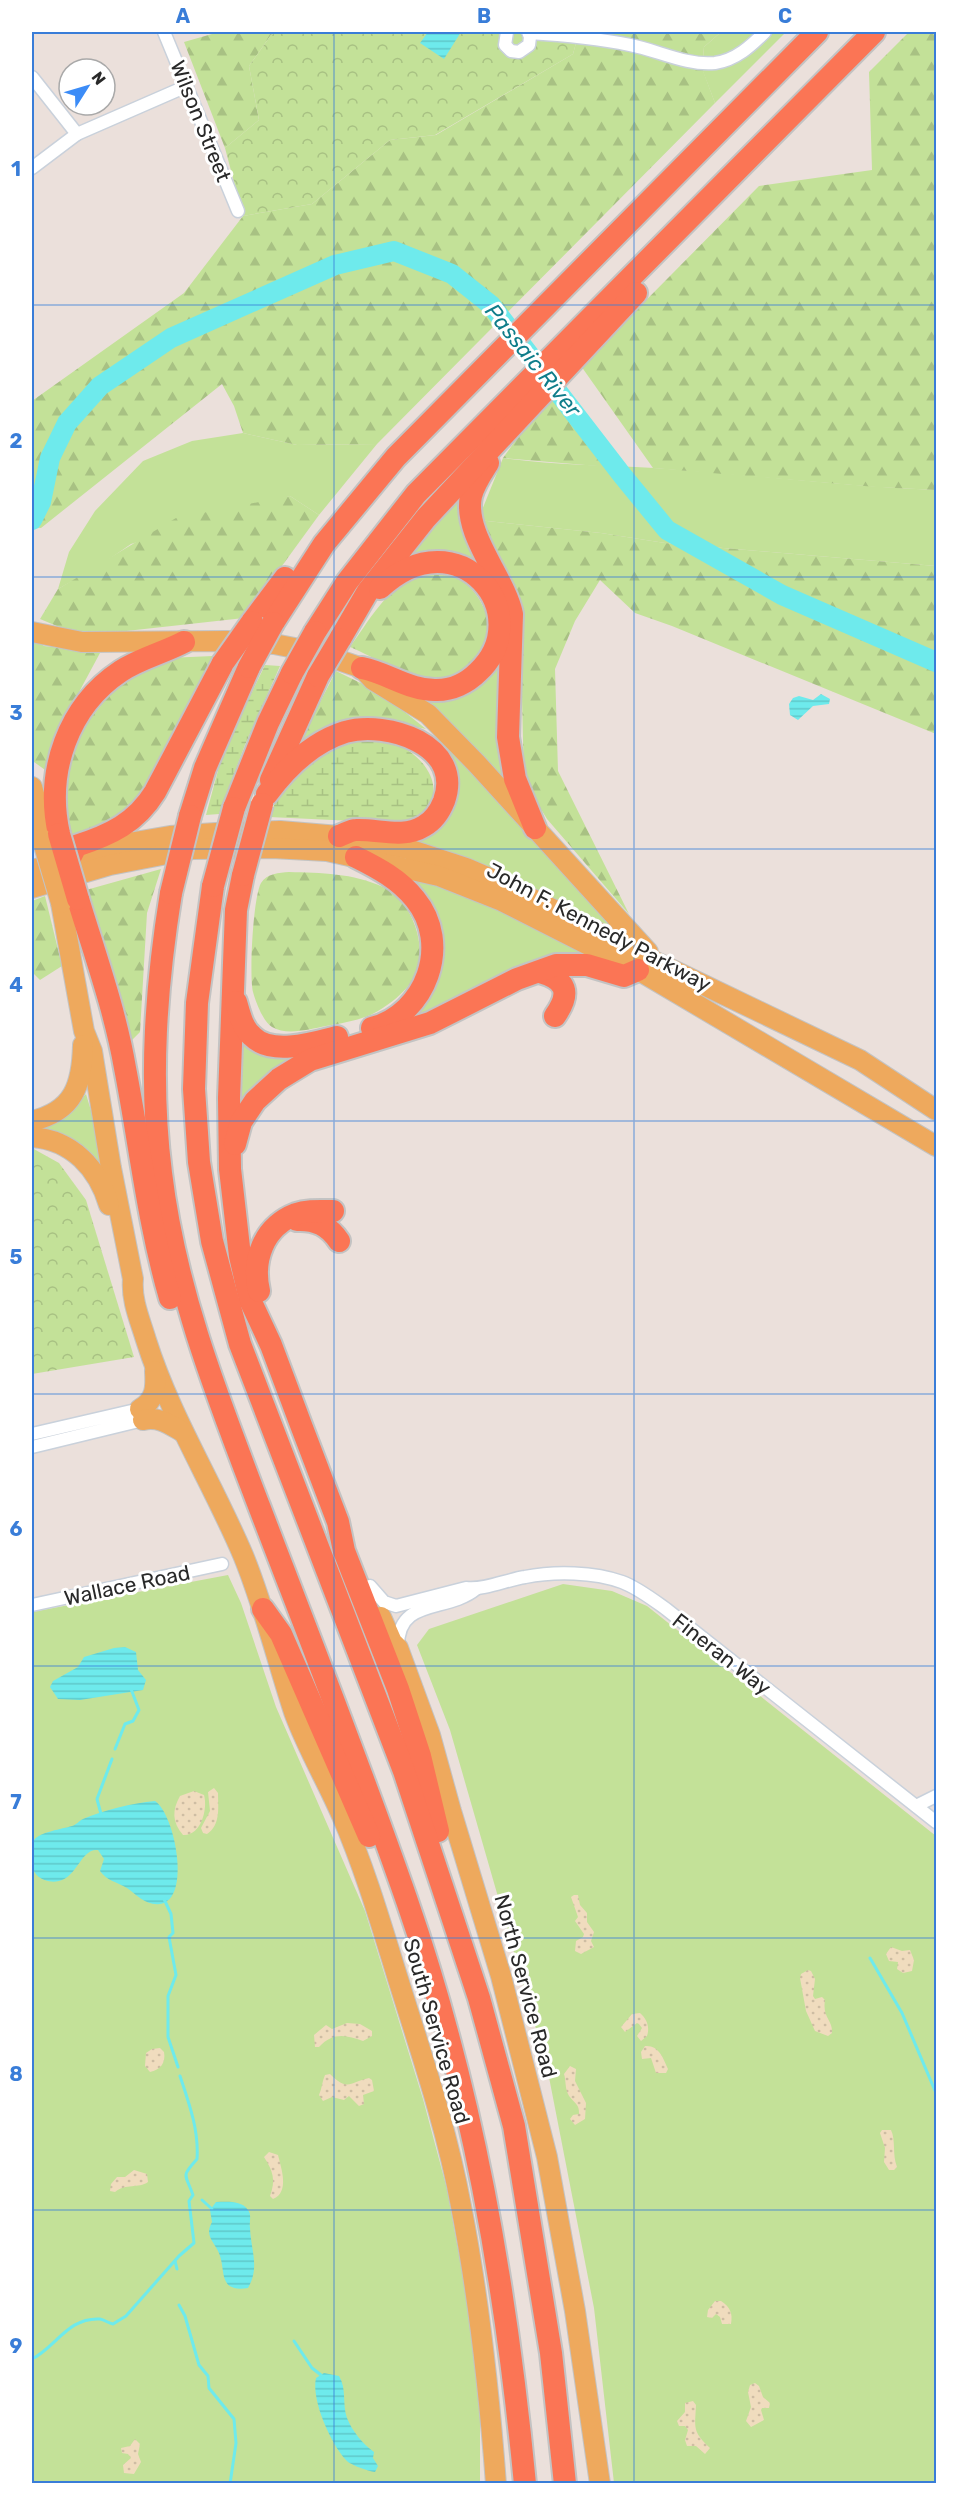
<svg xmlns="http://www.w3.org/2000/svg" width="968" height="2515" font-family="Rubik,sans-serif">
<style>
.grass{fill:#c3e198}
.forest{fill:url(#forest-firs)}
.wetland{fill:url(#wetland-marsh)}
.sand{fill:url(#sand-dots)}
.park{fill:url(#park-crowns)}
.water{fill:url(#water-rules)}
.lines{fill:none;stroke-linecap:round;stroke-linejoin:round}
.stream{stroke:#6eeaec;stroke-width:3}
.river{stroke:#6eeaec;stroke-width:20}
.minor-casing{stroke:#c9d1db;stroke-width:15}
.primary-casing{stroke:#c3c3c3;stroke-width:22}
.motorway-casing{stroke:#c3c3c3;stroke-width:26}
.minor{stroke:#fff;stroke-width:12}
.primary{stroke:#eea95d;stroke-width:20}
.motorway{stroke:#fb7555;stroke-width:22}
.primary-bridge-casing{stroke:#c3c3c3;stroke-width:22;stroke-linecap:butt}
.motorway-bridge-casing{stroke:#c3c3c3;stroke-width:26;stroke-linecap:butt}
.primary-bridge{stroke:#eea95d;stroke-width:20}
.motorway-bridge{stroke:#fb7555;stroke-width:22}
.grid{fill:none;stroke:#397dd8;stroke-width:1.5;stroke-opacity:0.55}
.labels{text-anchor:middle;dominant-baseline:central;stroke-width:6;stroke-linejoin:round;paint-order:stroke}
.street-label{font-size:21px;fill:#292929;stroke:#fff}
.water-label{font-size:22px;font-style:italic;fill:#0f7d8a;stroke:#fff}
.neatline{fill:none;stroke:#397dd8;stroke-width:2}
.grid-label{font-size:20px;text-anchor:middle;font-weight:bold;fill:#397dd8}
</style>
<defs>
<pattern id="forest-firs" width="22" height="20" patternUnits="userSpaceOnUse" patternTransform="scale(1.5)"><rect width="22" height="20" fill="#c3e198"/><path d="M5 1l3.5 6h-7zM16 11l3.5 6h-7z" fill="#a8c183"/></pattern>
<pattern id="wetland-marsh" width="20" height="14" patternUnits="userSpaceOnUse" patternTransform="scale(1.5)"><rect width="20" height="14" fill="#c3e198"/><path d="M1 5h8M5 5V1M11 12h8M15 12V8" fill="none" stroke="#a8c183"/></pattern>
<pattern id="sand-dots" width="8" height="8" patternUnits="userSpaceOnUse" patternTransform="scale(1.5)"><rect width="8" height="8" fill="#f0dcbe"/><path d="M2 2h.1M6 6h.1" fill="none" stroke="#cebda3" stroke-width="1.8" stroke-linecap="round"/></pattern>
<pattern id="park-crowns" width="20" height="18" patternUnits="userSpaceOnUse" patternTransform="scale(1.5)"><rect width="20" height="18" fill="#c3e198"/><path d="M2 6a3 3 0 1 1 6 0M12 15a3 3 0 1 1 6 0" fill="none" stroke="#a8c183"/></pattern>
<pattern id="water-rules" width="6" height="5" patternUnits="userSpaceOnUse" patternTransform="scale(1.5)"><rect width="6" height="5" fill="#6eeaec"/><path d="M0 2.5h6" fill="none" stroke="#5fc9ca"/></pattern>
</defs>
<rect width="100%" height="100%" fill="#ebe0db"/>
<g class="grass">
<path d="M 721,32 L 786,32 L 715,103 L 702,69 L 704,47 Z"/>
<path d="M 243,433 L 297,445 L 377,444 L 319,515 L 290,496 L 131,544 L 102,564 L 58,589 L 69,552 L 95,511 L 143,461 L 192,441 Z"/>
<path d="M 503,458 C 553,465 603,465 654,468 C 748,474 842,486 936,490 L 936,566 L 665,543 L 601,533 L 478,520 Z"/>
<path d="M 466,485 L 489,574 C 463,561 436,542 408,557 Z"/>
<path d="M 502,652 L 510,785 L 416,697 Z"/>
<path d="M 450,743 L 614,928 L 613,930 L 403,838 L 447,820 L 450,811 L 442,747 Z"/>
<path d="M 407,875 L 476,898 L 609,964 L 592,961 L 403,1025 L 433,982 Z"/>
<path d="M 236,1024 L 307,1052 L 239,1104 Z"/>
<path d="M 86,1094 L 98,1134 L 111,1192 L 33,1129 L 79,1102 Z"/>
<path d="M 228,1575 L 241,1603 L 276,1707 L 365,1911 L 423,2099 L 447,2189 L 470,2315 L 480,2413 L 480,2483 L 32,2483 L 32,1612 Z"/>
<path d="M 563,1584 L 612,1591 L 647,1606 L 936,1836 L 936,2483 L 614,2483 L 594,2308 L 547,2067 L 450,1730 L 417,1645 L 429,1629 Z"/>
</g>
<g class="forest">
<path d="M 219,32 L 277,32 L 271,35 L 249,66 L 259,120 L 225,148 L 184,42 Z"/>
<path d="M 579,32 L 721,32 L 704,47 L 702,68 L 715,103 L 377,444 L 297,445 L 243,433 L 234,406 L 222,384 L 41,528 L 32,527 L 32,401 L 184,293 L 243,216 L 312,204 L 390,140 L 436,135 L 573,54 Z"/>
<path d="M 909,32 L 936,32 L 936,490 L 876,487 L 653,468 L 581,366 L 759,186 L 872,170 L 869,72 Z"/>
<path d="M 552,398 L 609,467 L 503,458 L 533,416 Z"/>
<path d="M 290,496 L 319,515 L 244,618 L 81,636 L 40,619 L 58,589 L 176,518 Z"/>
<path d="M 478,520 L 601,533 L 665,543 L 936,566 L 936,734 L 672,626 L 635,613 L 600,580 L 575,621 L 555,669 L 558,771 L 629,914 L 547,819 L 524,782 L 520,612 Z"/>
<path d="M 443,572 C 473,583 481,597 491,627 C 486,639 481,655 472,664 C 438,698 385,662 350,647 C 369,621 385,590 415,577 C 423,573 434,573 443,572 Z"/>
<path d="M 32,639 L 44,646 L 100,653 L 64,720 L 48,772 L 34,762 L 32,753 Z"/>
<path d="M 213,656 L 149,787 L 132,812 L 70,839 L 64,785 L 82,729 L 115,688 L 167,658 Z"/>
<path d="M 336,671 L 381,693 L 426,729 L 385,720 L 349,720 L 300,741 Z"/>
<path d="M 161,869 L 147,913 L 140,1032 L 127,1045 L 86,890 Z"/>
<path d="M 289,872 C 321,873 353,873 383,887 C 413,901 431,951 412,981 C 403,994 391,1003 378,1011 C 363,1020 343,1023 326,1026 C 310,1029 287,1036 272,1027 C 263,1021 256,1003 253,992 C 249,976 253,897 261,883 C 267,873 279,873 289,872 Z"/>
<path d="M 45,896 L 62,966 L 40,980 L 32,972 L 32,901 Z"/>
</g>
<g class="wetland">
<path d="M 265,665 L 280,666 L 245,745 L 219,814 L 206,815 L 223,752 Z"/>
<path d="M 363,740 C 371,740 380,739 387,741 C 435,754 458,812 396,823 L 269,817 C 287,771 316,752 363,740 Z"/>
</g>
<g class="sand">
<path d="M 214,1788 L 218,1793 C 218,1807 221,1825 207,1834 L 203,1833 L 201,1828 L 210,1811 L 208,1792 Z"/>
<path d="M 194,1791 L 204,1795 C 208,1809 201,1836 183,1835 C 172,1822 172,1810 180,1796 Z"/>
<path d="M 574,1895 L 578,1895 L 580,1905 L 587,1913 L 587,1922 L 594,1932 L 591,1941 L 594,1947 L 581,1954 L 575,1951 L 576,1941 L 583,1937 L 584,1934 L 575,1921 L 578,1917 L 571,1897 Z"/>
<path d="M 891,1947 L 902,1951 L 910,1950 L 914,1960 L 912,1971 L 903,1973 L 897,1969 L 898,1962 L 889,1961 L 886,1954 Z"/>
<path d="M 808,1970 L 811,1971 L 815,1979 L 813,1996 L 815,1999 L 822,1997 L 825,2000 C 822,2018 833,2020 832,2033 L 828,2036 L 815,2031 L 806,2011 L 800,1978 L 801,1974 Z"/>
<path d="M 640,2013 C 647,2019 650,2027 647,2036 L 641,2041 L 637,2036 L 642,2028 L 639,2024 L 637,2023 L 625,2032 L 621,2027 L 632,2014 Z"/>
<path d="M 347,2023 L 360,2024 L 372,2031 L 372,2036 L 363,2041 C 346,2035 333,2032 319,2047 L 315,2047 L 314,2035 L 326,2025 L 332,2029 Z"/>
<path d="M 645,2046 C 659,2045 663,2058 668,2069 L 666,2073 L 656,2073 L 651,2058 L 642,2059 L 641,2052 Z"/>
<path d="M 160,2048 L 164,2052 C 166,2063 160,2070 150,2072 L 145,2066 L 146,2053 L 152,2049 Z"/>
<path d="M 570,2066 L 576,2069 L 575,2081 L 586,2103 L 585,2119 L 575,2125 L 570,2119 L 573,2115 L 579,2114 C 580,2103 572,2102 568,2094 C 565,2088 566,2080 564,2074 Z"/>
<path d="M 330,2074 C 348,2092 350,2082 369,2078 L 372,2080 L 374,2091 L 363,2095 L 364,2104 L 359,2106 L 349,2096 L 344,2100 L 332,2097 L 323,2101 L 319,2095 C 322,2088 322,2082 325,2075 Z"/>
<path d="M 882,2130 L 891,2130 C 896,2140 892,2154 897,2167 L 894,2170 L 889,2170 L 884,2162 L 885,2148 L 880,2133 Z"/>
<path d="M 269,2152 L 278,2155 C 281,2168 290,2192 273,2199 L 270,2196 C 276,2180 273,2171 264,2157 Z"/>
<path d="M 134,2170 L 147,2174 L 148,2182 C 138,2189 126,2183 115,2192 L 110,2191 L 111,2184 L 117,2177 L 125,2177 Z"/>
<path d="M 715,2301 L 721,2301 C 730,2307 733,2313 731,2324 L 722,2324 L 720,2317 L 716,2314 L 712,2318 L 707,2317 L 708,2310 Z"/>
<path d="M 755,2383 L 759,2386 L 763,2397 L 770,2403 L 769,2408 L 762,2408 L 761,2410 L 764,2420 L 751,2427 L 746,2421 L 751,2407 L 748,2392 L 750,2385 Z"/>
<path d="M 693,2401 L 696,2405 C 695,2428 692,2431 710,2448 L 705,2454 L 696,2446 L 687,2446 L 685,2440 L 688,2430 L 685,2426 L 679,2426 L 677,2421 L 685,2412 L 685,2403 Z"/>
<path d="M 135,2439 L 140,2444 L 138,2454 L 141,2462 L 134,2474 L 124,2473 L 123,2465 L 131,2458 L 128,2454 L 122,2453 L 121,2448 L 130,2446 Z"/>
</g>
<g class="park">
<path d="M 277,32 L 579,32 L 573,54 L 435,135 L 390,140 L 312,204 L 243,216 L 225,148 L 259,120 L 249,66 L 271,35 Z"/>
<path d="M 32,1148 L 59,1163 L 86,1200 L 134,1357 L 32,1374 Z"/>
</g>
<g class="water">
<path d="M 428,32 L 461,32 L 444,59 L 420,43 Z"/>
<path d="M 821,694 L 830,699 L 829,704 L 813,706 L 798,720 L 790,715 L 789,704 L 793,698 L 799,696 L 813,700 Z"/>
<path d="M 125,1647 L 136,1652 L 138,1670 L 146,1680 L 143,1690 L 80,1700 L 58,1699 L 50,1687 L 53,1681 L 78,1667 L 84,1657 L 114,1648 Z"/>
<path d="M 155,1801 C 175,1814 192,1900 160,1904 C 146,1906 137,1895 127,1888 C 117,1882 107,1881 100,1871 L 104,1859 L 98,1850 C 78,1848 77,1887 48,1881 C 38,1879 32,1872 32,1862 C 32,1855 29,1845 34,1840 C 40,1832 62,1829 72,1826 C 76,1825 79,1821 83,1819 C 104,1810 132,1803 155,1801 Z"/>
<path d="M 216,2202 C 227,2202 241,2200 248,2210 C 252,2215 249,2222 250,2228 C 251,2251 260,2267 248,2288 C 216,2293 227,2268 218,2251 C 212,2239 205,2235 212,2222 L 210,2210 Z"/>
<path d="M 324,2373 L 339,2376 C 347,2389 342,2404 347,2418 C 352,2431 363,2444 374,2452 L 373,2458 L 378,2466 L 375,2472 C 368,2471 350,2465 346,2460 C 331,2444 311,2400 316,2378 Z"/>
</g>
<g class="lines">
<g class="stream">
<path d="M 115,1749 L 125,1724 L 133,1721 L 139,1710 L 131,1689"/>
<path d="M 101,1814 L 97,1799 L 112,1759"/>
<path d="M 164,1899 L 171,1914 L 173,1933 L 169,1937 L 176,1975 L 168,1996 L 168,2037 L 178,2067"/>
<path d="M 870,1958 L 902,2013 L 936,2093"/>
<path d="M 202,2200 L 212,2209"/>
<path d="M 175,2261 L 177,2269"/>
<path d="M 179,2305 L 185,2316 L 199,2365 L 208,2376 L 209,2388 L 234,2419 L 236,2443 L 230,2484"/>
<path d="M 294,2341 L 312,2368 L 321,2375"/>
<path d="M 32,2359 C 56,2347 68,2317 100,2319 C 105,2320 108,2323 113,2324 L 126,2316 L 179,2256 L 194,2243 L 189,2201 L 193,2195 C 185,2173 181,2177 197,2159 C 199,2130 189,2103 180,2076"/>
</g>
<path class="river" d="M 32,520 L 41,502 L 50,458 L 67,423 L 100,386 L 171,338 L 335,265 L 394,251 L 452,274 L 491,305 L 622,475 L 667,530 L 782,595 L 936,662"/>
<defs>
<g id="minor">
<path d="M 164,32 L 238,211"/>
<path d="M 507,32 L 505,45 L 511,51 L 519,52 L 529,45 L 530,37 L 528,32"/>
<path d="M 529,33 C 563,35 596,38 630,45 C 657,50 687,66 715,63 C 736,60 751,46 765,32"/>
<path d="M 32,77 L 77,134"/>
<path d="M 32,168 L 77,134 L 187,86"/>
<path d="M 32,1434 L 140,1409 L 143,1420 L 32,1447"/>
<path d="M 370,1586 L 384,1602 L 396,1606 L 466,1588 C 485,1590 506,1580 525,1577 C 555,1571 594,1572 622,1582 C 638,1588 652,1599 666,1609 L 936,1822"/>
<path d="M 32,1605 L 222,1564"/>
<path d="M 398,1646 C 398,1597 447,1613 476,1589"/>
<path d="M 916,1806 L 936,1796"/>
</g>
<g id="primary">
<path d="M 32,632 L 82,642 L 227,641 L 274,644 L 315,652 L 362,668 L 373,680 L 428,714 L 477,764 L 648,952"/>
<path d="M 32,787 L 44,829 L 42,839"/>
<path d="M 32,870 L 135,842 L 170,836 L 216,833 L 280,831 L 339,836 L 408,849 L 466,868 L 501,883 L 658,963 L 860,1060 L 936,1110"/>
<path d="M 32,888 L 110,865 L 193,849 L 272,848 L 327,851 L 439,876 L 502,901 L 638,970 L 936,1146"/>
<path d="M 61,903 L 84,1031 L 92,1051 L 111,1168 L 133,1279 C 131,1300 140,1320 146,1340 C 170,1416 212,1482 243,1555 C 264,1606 277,1660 294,1712 C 307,1748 327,1781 342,1816 C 365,1869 381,1924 398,1979 C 421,2053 447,2129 461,2206 C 479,2298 489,2390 496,2484"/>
<path d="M 32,1121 C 74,1111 82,1085 83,1045"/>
<path d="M 32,1137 C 72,1140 98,1168 109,1205"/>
<path d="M 140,1409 C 156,1400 156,1387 155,1371"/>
<path d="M 143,1420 C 158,1416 169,1424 181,1431"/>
<path d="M 381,1617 L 392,1642 L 398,1648 L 430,1735 L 451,1811 L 501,1976 L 547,2157 L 575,2311 L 600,2484"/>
</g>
<g id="motorway">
<path d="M 488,463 C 481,474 474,484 471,496 C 463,534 504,577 512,614 L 508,737 L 515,779 L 535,828"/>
<path d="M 252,622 L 285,578"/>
<path d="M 273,623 L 324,544 L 396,457 L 817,32"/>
<path d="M 315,632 L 347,582 L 416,494 L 874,32"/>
<path d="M 340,639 L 368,591 L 426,518 L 636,293"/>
<path d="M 362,668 C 388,673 410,691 437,690 C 452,690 467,683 478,672 C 539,615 459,514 380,588"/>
<path d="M 271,780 L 318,676"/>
<path d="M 267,794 C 287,767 313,742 345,732 C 387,720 464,745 444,801 C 440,811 433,821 424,826 C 403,839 379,829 356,830 C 351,830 345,834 339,836"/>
<path d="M 234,808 L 268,723 L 292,673"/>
<path d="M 190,816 L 205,768 L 249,667"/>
<path d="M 59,834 C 45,772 68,706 121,671 C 141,658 163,653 184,642"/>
<path d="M 356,857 C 378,868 399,879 415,899 C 452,944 426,1014 372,1028"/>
<path d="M 70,858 L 76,846 C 110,835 136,823 155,792 L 223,663"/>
<path d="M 243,875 L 236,910 L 229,1098 L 230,1169 L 240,1256 L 250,1300 L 271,1345 L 301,1425 L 338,1522 L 344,1551 L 398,1689 L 420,1756 L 438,1831"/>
<path d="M 213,886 L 197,1003 L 194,1089 L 199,1162 L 212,1241 L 240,1344 L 404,1771 L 479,1998 L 514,2126 L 551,2353 L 565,2484"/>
<path d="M 171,893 C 156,986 149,1079 161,1173 C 175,1290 217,1396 259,1506 C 309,1637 361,1768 407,1901 C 472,2089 506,2286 525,2484"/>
<path d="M 78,899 C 95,955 115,1010 125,1068 C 140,1145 148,1222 170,1298"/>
<path d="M 540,972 C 567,980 571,993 555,1016"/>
<path d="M 236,1002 C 240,1015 242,1027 252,1036 C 271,1056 314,1043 337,1037"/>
<path d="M 235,1144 L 241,1122 L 255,1101 L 279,1079 L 310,1060 L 430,1023 L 517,979 L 556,965 L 587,965 L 624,976 L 638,970"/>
<path d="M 297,1220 C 316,1219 329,1226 339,1241"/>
<path d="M 259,1291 C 252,1260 263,1227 296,1214 C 307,1210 320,1211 333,1211"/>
<path d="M 263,1609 L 281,1634 L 369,1836"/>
</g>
</defs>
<use href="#minor" class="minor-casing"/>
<use href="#primary" class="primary-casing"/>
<use href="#motorway" class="motorway-casing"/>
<use href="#minor" class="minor"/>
<use href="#primary" class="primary"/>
<use href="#motorway" class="motorway"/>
<defs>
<path id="primary-bridge" d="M 42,839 L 61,903"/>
<g id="motorway-bridge">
<path d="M 223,663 L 252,622"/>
<path d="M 249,667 L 273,623"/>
<path d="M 292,673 L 315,632"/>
<path d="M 318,676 L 340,639"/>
<path d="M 59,834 L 78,899"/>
<path d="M 243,875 L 262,804"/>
<path d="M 213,886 L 234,808"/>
<path d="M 171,893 L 190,816"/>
</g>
</defs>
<use href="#primary-bridge" class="primary-bridge-casing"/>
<use href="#motorway-bridge" class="motorway-bridge-casing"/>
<use href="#primary-bridge" class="primary-bridge"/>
<use href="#motorway-bridge" class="motorway-bridge"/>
</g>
<path class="grid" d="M 334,32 L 334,2484M 634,32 L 634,2484M 32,305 L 936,305M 32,577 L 936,577M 32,849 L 936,849M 32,1121 L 936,1121M 32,1394 L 936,1394M 32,1666 L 936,1666M 32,1938 L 936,1938M 32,2210 L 936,2210"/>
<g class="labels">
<g class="street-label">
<text transform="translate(201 121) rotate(68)">Wilson Street</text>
<text transform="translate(599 927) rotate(28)">John F. Kennedy Parkway</text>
<text transform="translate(127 1585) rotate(-12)">Wallace Road</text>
<text transform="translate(722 1654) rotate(38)">Fineran Way</text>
<text transform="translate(526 1986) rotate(75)">North Service Road</text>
<text transform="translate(437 2031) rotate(74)">South Service Road</text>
</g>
<g class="water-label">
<text transform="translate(533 360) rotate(51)">Passaic River</text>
</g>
</g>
<rect width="968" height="2515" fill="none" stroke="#ffffff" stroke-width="66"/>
<g transform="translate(87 87) rotate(53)"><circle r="28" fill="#ffffff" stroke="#a9a9a9" stroke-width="1.5"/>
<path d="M0-4.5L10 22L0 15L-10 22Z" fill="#3c8cf7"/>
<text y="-9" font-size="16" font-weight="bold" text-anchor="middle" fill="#292929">N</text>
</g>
<rect x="33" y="33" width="902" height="2449" class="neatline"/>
<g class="grid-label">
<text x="183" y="23">A</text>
<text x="484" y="23">B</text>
<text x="785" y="23">C</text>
<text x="16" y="176">1</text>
<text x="16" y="448">2</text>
<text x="16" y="720">3</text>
<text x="16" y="992">4</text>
<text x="16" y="1264">5</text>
<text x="16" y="1536">6</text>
<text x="16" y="1809">7</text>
<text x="16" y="2081">8</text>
<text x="16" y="2353">9</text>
</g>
</svg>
